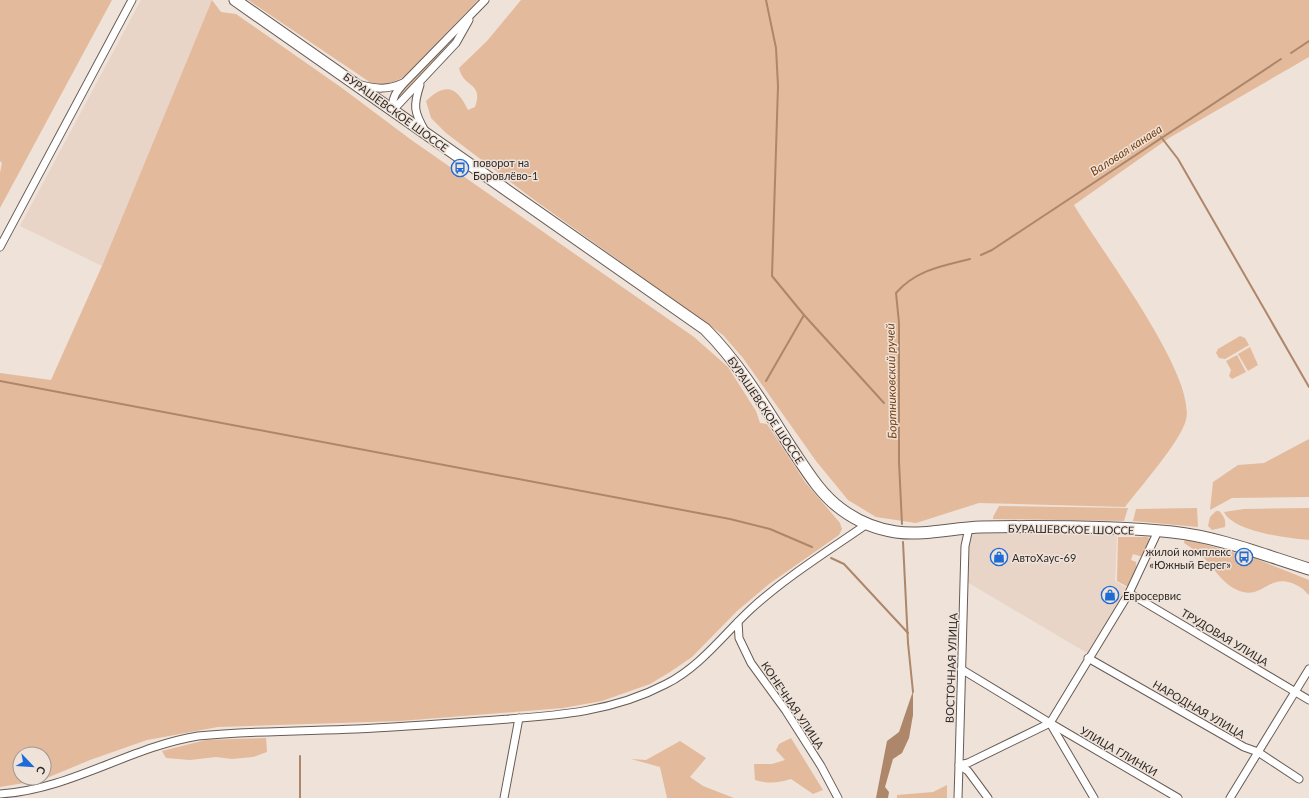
<svg xmlns="http://www.w3.org/2000/svg" width="1309" height="798" font-family="Lato,sans-serif">
<style>
.built{fill:#e8d5c7}
.green{fill:#e3ba9c;fill-rule:evenodd}
.water{fill:#ae8669}
.lines{fill:none;stroke-linecap:round;stroke-linejoin:round}
.stream{stroke:#ae8669;stroke-width:2}
.street-casing{stroke:#675c55;stroke-width:9}
.primary-casing{stroke:#675c55;stroke-width:13}
.street{stroke:#fff;stroke-width:7}
.primary{stroke:#fff;stroke-width:11}
.labels{text-anchor:middle;dominant-baseline:central;stroke-width:3;stroke-linejoin:round;paint-order:stroke}
.street-label{font-size:11px;fill:#2e2a27;stroke:#efe2d9}
.poi-label{font-size:11px;fill:#2e2a27;stroke:#efe2d9;text-anchor:start}
.water-label{font-size:12px;font-style:italic;fill:#784313;stroke:#efe2d9}
</style>
<rect width="100%" height="100%" fill="#efe2d9"/>
<g class="built">
<path d="M 141,0 L 212,0 L 102,266 L 20,226 Z"/>
<path d="M 1023,533 L 1117,535 L 1115,581 L 1128,589 L 1087,653 L 967,582 L 968,547 L 971,534 Z"/>
</g>
<g class="green">
<path d="M 0,0 L 112,0 L 0,208 L 0,173 L 2,163 L 0,161 Z"/>
<path d="M 212,0 L 221,12 L 236,14 L 342,88 L 410,139 L 694,337 L 728,367 L 756,411 L 760,423 L 767,424 L 805,482 L 840,523 L 842,529 L 839,535 L 769,584 L 737,611 L 692,657 L 670,672 L 650,684 L 602,701 L 563,708 L 400,721 L 218,727 L 147,740 L 90,760 L 42,780 L 0,787 L 0,373 L 51,380 L 102,266 ZM 20,754 L 44,754 L 44,778 L 20,778 Z"/>
<path d="M 248,0 L 478,0 L 404,77 C 392,83 384,86 371,83 Z"/>
<path d="M 521,0 L 1309,0 L 1309,57 L 1169,138 L 1074,205 C 1099,248 1197,375 1186,420 C 1180,442 1141,486 1125,507 L 979,503 L 916,523 L 876,517 L 848,500 L 816,461 L 743,358 L 723,335 L 533,199 L 446,133 L 431,118 L 426,101 C 446,82 457,87 468,110 L 475,107 C 484,82 464,89 459,68 L 487,41 Z"/>
<path d="M 447,44 L 448,46 L 400,98 L 396,98 L 397,95 Z"/>
<path d="M 1240,336 L 1245,338 L 1249,345 L 1225,359 L 1219,358 L 1216,353 L 1218,349 Z"/>
<path d="M 1250,347 L 1258,365 L 1248,371 L 1238,354 Z"/>
<path d="M 1237,355 L 1246,372 L 1232,379 L 1229,376 L 1231,370 L 1226,361 Z"/>
<path d="M 1309,439 L 1309,497 L 1232,498 L 1210,510 L 1213,482 L 1238,465 L 1264,463 Z"/>
<path d="M 999,506 L 1128,508 L 1124,521 L 993,519 L 993,517 Z"/>
<path d="M 1197,508 L 1198,527 L 1133,521 L 1136,509 Z"/>
<path d="M 1309,508 L 1309,540 C 1287,538 1234,532 1224,512 L 1244,509 Z"/>
<path d="M 1216,511 L 1219,511 C 1224,516 1226,520 1225,527 L 1212,530 L 1208,526 L 1210,517 Z"/>
<path d="M 1118,537 L 1147,537 L 1151,540 L 1143,557 L 1133,554 L 1131,560 L 1136,562 L 1137,571 L 1128,587 L 1117,581 Z"/>
<path d="M 1185,539 L 1254,558 L 1309,580 L 1309,595 C 1306,593 1304,589 1300,587 C 1270,570 1266,597 1243,592 C 1224,587 1216,570 1204,558 C 1198,552 1191,548 1184,543 Z"/>
<path d="M 266,738 L 267,752 L 253,757 L 232,759 L 216,757 L 190,760 L 166,758 L 162,751 L 206,740 Z"/>
<path d="M 791,738 L 823,790 L 813,794 L 791,779 C 778,783 769,784 755,780 L 754,764 L 772,764 L 785,760 L 776,750 L 779,744 Z"/>
<path d="M 680,741 L 706,758 L 690,777 L 703,786 L 734,798 L 667,798 L 660,767 L 631,759 L 646,760 Z"/>
<path d="M 947,785 L 947,798 L 897,798 L 897,795 L 933,792 Z"/>
</g>
<path class="water" d="M 913,691 L 913,715 L 909,738 L 902,753 L 893,759 L 885,787 L 889,792 L 888,798 L 876,798 L 887,741 L 899,732 Z"/>
<g class="lines">
<g class="stream">
<path d="M 766,0 L 776,48 L 778,86 L 772,276 L 804,315 L 884,403"/>
<path d="M 1291,53 L 1309,41"/>
<path d="M 1161,137 L 1178,159 L 1309,387"/>
<path d="M 981,255 L 992,250 L 1281,59"/>
<path d="M 0,381 L 730,519 L 770,529 L 812,547"/>
<path d="M 766,381 L 804,315"/>
<path d="M 902,524 L 899,462 L 899,323 L 896,293 C 916,270 942,266 970,259"/>
<path d="M 903,542 L 908,643 L 913,692"/>
<path d="M 831,558 L 844,564 L 908,633"/>
<path d="M 300,756 L 300,798"/>
</g>
<defs>
<g id="street">
<path d="M 361,85 C 376,89 388,90 403,83"/>
<path d="M 420,85 C 413,106 414,112 425,131"/>
<path d="M 394,109 C 390,98 398,90 405,82 L 485,0"/>
<path d="M 394,109 L 456,43 L 469,20"/>
<path d="M 0,247 L 132,0"/>
<path d="M 969,528 L 965,546 L 959,765 L 968,771 L 988,798"/>
<path d="M 1129,593 L 1309,700"/>
<path d="M 738,622 L 739,638 L 751,663 L 786,711 L 821,766 L 838,798"/>
<path d="M 1088,658 L 1244,747 L 1258,752 L 1299,779"/>
<path d="M 961,669 L 1050,723 L 1094,798"/>
<path d="M 1050,723 L 1129,593 L 1158,531"/>
<path d="M 0,794 C 69,790 130,747 198,736 C 250,731 303,731 356,729 C 397,727 439,724 481,721 C 546,716 607,715 666,684 C 701,666 723,635 751,609 C 786,577 828,551 867,524"/>
<path d="M 504,798 L 519,718"/>
<path d="M 958,798 L 959,765 L 968,763 L 1050,723 L 1178,798"/>
<path d="M 1230,798 L 1309,669"/>
</g>
<path id="primary" d="M 235,0 L 705,329 C 739,363 764,405 790,446 C 805,468 819,493 841,509 C 857,521 876,529 896,532 C 923,536 953,528 981,527 C 1044,526 1109,526 1172,532 C 1219,537 1264,555 1309,569"/>
</defs>
<use href="#street" class="street-casing"/>
<use href="#primary" class="primary-casing"/>
<use href="#street" class="street"/>
<use href="#primary" class="primary"/>
</g>
<defs>
<symbol id="bus-ring" viewBox="-11 -11 22 22"><circle r="9.5" fill="#efe2d9" stroke="#1d6bd6" stroke-width="1.5"/><path d="M-5-6H5V4H4V6H2V4H-2V6H-4V4H-5ZM-3.5-4V0h7V-4ZM-3.5 1.2v1.5H-2V1.2ZM2 1.2v1.5H3.5V1.2Z" fill="#1d6bd6"/></symbol>
<symbol id="shop-ring" viewBox="-11 -11 22 22"><circle r="9.5" fill="#efe2d9" stroke="#1d6bd6" stroke-width="1.5"/><path d="M-5-2.5h2.3a2.7 3.5 0 0 1 5.4 0H5L5.5 6h-11ZM-1.5-2.5h3a1.5 2.3 0 0 0-3 0Z" fill="#1d6bd6"/></symbol>
</defs>
<g fill-rule="evenodd">
<use href="#bus-ring" x="450" y="158" width="20" height="20"/>
<use href="#shop-ring" x="989" y="547" width="20" height="20"/>
<use href="#bus-ring" x="1234" y="547" width="20" height="20"/>
<use href="#shop-ring" x="1100" y="585" width="20" height="20"/>
</g>
<g class="labels">
<g class="street-label">
<text transform="translate(396 112) rotate(36)">БУРАШЕВСКОЕ ШОССЕ</text>
<text transform="translate(766 410) rotate(56)">БУРАШЕВСКОЕ ШОССЕ</text>
<text transform="translate(1071 529) rotate(1)">БУРАШЕВСКОЕ ШОССЕ</text>
<text transform="translate(1225 637) rotate(31)">ТРУДОВАЯ УЛИЦА</text>
<text transform="translate(951 668) rotate(-88)">ВОСТОЧНАЯ УЛИЦА</text>
<text transform="translate(793 705) rotate(56)">КОНЕЧНАЯ УЛИЦА</text>
<text transform="translate(1199 709) rotate(30)">НАРОДНАЯ УЛИЦА</text>
<text transform="translate(1119 751) rotate(30)">УЛИЦА ГЛИНКИ</text>
</g>
<g class="poi-label">
<text x="473" y="162">поворот на<tspan x="473" dy="13">Боровлёво-1</tspan></text>
<text x="1231" y="551" text-anchor="end">жилой комплекс<tspan x="1231" dy="13">«Южный Берег»</tspan></text>
<text x="1012" y="557">АвтоХаус-69</text>
<text x="1123" y="595">Евросервис</text>
</g>
<g class="water-label">
<text transform="translate(1126 150) rotate(-33)">Валовая канава</text>
<text transform="translate(891 381) rotate(-91)">Бортниковский ручей</text>
</g>
</g>
<g transform="translate(32 766) rotate(115)"><circle r="19" fill="#efe2d9" stroke="#a29892"/>
<path d="M0-3L7 15L0 10L-7 15Z" fill="#1d6bd6"/>
<text y="-6" font-size="11" font-weight="bold" text-anchor="middle" fill="#2e2a27">С</text>
</g>
</svg>
